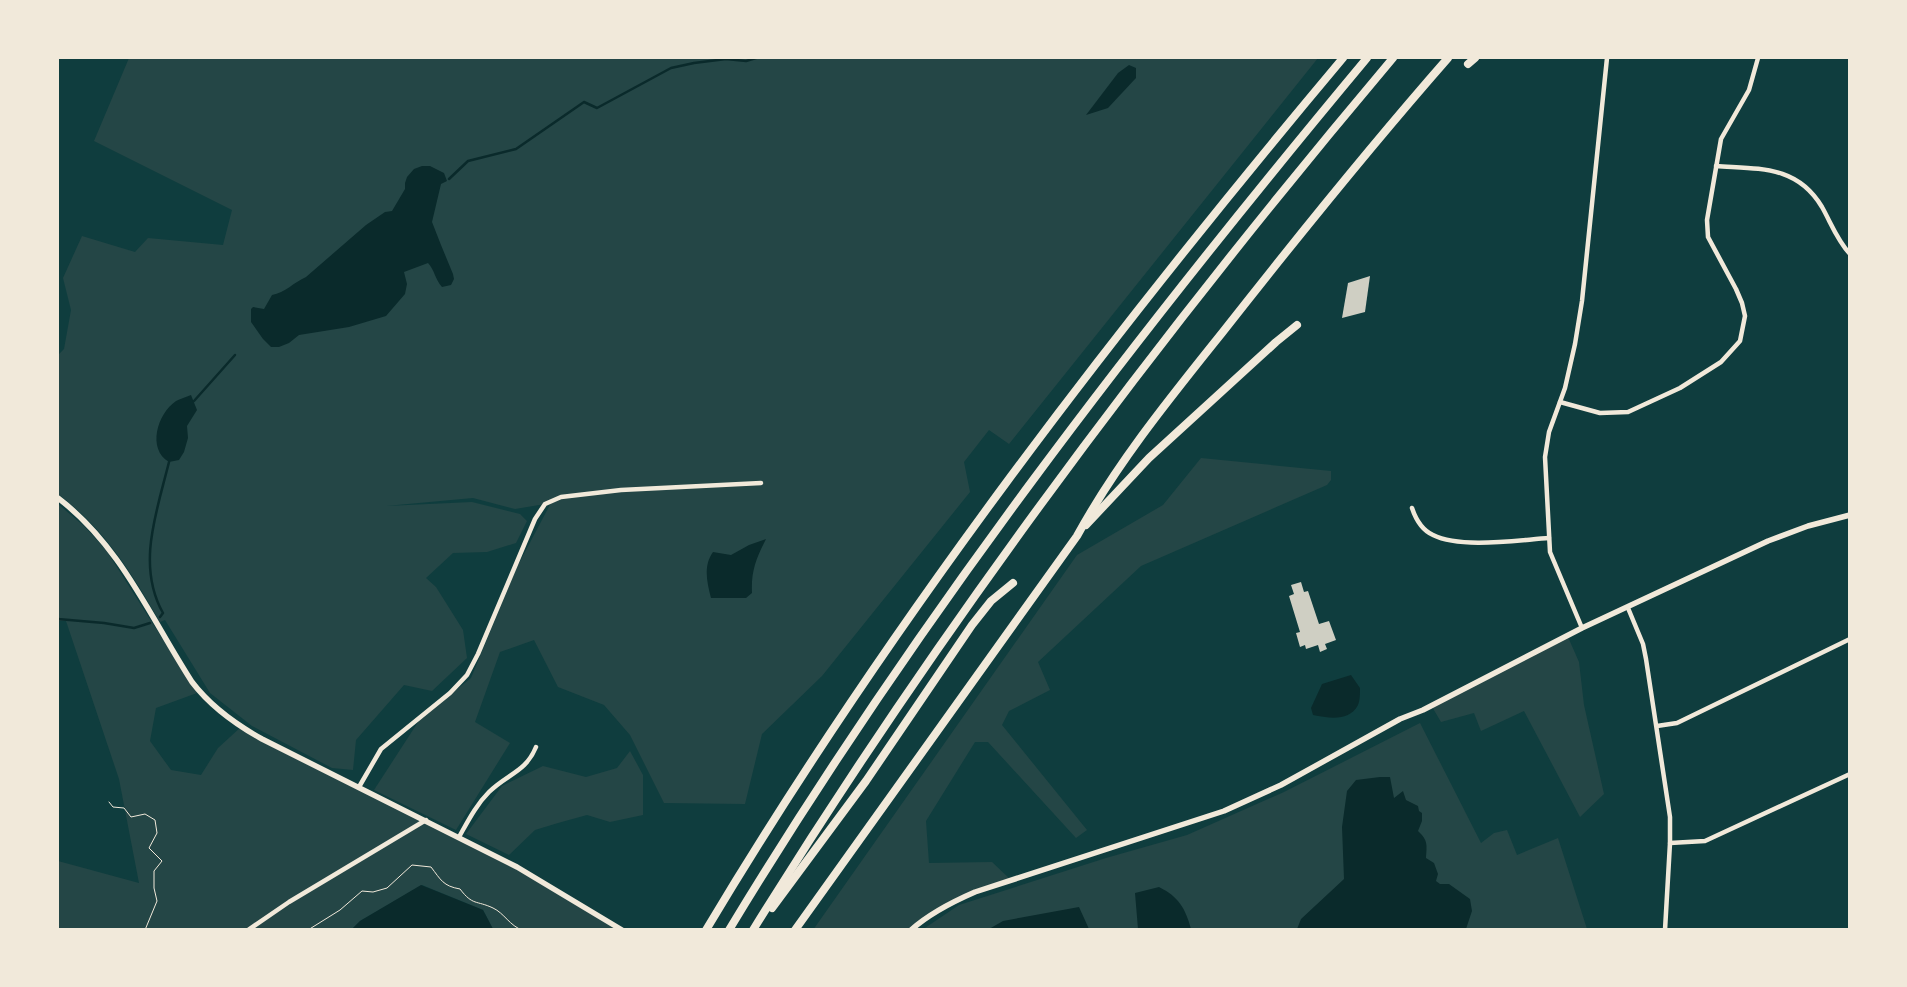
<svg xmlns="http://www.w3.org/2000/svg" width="1907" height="987" font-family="'Times New Roman',serif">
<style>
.green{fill:#244646}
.water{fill:#0a2a2b}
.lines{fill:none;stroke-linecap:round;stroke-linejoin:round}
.stream{stroke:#0a2a2b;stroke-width:2.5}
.building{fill:#cfcfc3}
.path{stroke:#f1e9da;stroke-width:1}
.minor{stroke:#f1e9da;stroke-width:4.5}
.tertiary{stroke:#f1e9da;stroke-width:5.5}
.motorway{stroke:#f1e9da;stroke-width:8}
</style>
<rect width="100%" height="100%" fill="#0f3d3e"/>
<g class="green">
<path d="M 129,58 L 1318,58 L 1009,444 L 989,430 L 964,462 L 970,492 L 822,676 L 762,734 L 745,804 L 664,803 L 630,735 L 604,705 L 558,687 L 534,640 L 500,652 L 475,722 L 510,743 L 456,830 L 374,790 L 420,719 L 471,678 L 517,567 L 552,501 L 545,504 L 515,509 L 473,498 L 386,506 L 472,502 L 520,514 L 527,521 L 516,543 L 487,552 L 453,553 L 426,578 L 436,587 L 463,630 L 467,658 L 432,691 L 404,685 L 356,740 L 353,770 L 332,768 L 252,726 L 210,693 L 165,620 L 160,622 C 132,573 104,528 58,494 L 58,355 L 64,349 L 71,310 L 63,278 L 82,236 L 135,252 L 148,238 L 223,245 L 232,210 L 94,141 Z"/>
<path d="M 1201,458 L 1331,471 L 1331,480 L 1327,485 L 1141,566 L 1038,662 L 1050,690 L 1009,711 L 1002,725 L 1087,830 L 1076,838 L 988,742 L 975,742 L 926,821 L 929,863 L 992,862 L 1011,880 L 955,900 L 911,929 L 813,930 L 1077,555 L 1163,505 Z"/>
<path d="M 58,504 L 84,526 L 106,550 L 197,693 L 156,708 L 150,741 L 171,770 L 201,775 L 218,748 L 241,727 L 484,849 L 622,929 L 493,929 L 483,910 L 422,885 L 360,921 L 352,929 L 58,929 L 58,861 L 139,883 L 119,779 L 66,621 L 58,621 Z"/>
<path d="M 1568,637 L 1579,662 L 1584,705 L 1604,794 L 1580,817 L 1524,711 L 1481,731 L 1474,713 L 1441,722 L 1431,705 Z"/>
<path d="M 1420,723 L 1481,843 L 1494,833 L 1507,830 L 1517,855 L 1558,838 L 1587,929 L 922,930 L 959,905 L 1106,858 L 1187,835 L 1284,792 Z"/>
<path d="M 630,751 L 643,775 L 643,815 L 610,822 L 587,815 L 558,823 L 535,830 L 509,855 L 466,834 L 502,786 L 543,766 L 586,777 L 617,768 Z"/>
</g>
<g class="water">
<path d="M 1129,65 L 1136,68 L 1136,78 L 1108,108 L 1086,115 L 1118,73 Z"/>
<path d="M 422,166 L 430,166 L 444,173 L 447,181 L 441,184 L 432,222 L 441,245 L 453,274 L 454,279 L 451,285 L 442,287 C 435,279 434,269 428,263 L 404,272 L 407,284 L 405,294 L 386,316 L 349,327 L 299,335 L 289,343 L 279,347 L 271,347 L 263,339 L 251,322 L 251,309 L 253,307 L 264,309 L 272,295 C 285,293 294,282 306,277 L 366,225 L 385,212 L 392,211 L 405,189 L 405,183 L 407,177 L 414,169 Z"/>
<path d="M 191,395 L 197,410 L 187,426 L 188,438 L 184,452 L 179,460 L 169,462 C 147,449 157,414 176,401 C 180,399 186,397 191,395 Z"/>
<path d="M 766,539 C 756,559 751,571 752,593 L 746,598 L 711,598 C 707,582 703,566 713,552 L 731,555 L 749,545 Z"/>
<path d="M 1351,675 L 1360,688 C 1360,693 1360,701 1358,705 C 1349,722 1329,718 1313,715 L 1311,708 L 1322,684 Z"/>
<path d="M 1380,777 L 1390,777 L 1394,798 L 1403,791 L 1406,800 L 1418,806 L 1419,811 L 1422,813 L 1422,821 L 1418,831 C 1428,840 1427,845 1426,858 L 1434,863 L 1438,874 L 1436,881 L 1440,884 L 1449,884 L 1470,899 L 1472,911 L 1466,929 L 1297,929 L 1301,919 L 1344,879 L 1342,827 L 1347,791 L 1356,780 Z"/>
<path d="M 421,885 L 483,910 L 493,929 L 352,929 L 360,921 Z"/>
<path d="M 1159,887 C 1179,897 1185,908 1191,929 L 1138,929 L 1135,893 Z"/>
<path d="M 1079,907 L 1089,929 L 989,929 L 1003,921 Z"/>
</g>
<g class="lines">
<g class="stream">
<path d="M 449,179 L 468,161 L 516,149 L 584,102 L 597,108 L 671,68 L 694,63 L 726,59 L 746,61 L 756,58"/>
<path d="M 194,401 L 235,355"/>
<path d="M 160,617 L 163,613 C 136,565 157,511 169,462"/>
<path d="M 58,619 L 104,623 L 134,628 L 150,623"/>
</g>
</g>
<g class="building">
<path d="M 1370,276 L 1365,312 L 1342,318 L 1348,283 Z"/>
<path d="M 1301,582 L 1304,592 L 1308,591 L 1319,624 L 1329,621 L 1336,640 L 1325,644 L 1327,649 L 1320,652 L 1318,645 L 1306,649 L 1305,645 L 1300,647 L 1296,633 L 1300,632 L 1289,596 L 1294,594 L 1291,585 Z"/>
</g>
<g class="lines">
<g class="path">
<path d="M 109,802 L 113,807 L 124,808 L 131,817 L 145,814 L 155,820 L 157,833 L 149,848 L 162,861 L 154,871 L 154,888 L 157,901 L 145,930"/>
<path d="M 308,930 L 340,910 L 362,891 L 373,892 L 387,888 L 412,865 L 431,867 C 441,880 443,886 460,889 C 473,906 476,900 493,908 C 504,913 510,926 522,930"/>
</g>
<g class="minor">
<path d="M 1716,166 C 1759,169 1797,165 1822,207 C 1831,223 1837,240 1850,254"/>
<path d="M 1560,402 L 1600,413 L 1628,412 L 1680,388 L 1721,362 L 1740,341 L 1745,316 L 1742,303 L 1736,289 L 1708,237 L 1707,220 L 1721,139 L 1749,90 L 1758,58"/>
<path d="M 1412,508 C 1416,520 1422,530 1433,535 C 1461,549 1518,540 1549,538"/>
<path d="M 1628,608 L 1643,644 L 1646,659 L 1670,817 L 1670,843 L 1665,930"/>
<path d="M 1582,628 L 1550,552 L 1545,457 L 1549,432 L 1565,388 L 1575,344 L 1582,301 L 1607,58"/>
<path d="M 1657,726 L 1677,723 L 1850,639"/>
<path d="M 359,787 L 381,749 L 450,693 L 467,675 L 478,654 L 535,519 L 545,504 L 561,497 L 621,490 L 761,483"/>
<path d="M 459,837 C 468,821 476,805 489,792 C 507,774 526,772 536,747"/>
<path d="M 1670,843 L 1705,841 L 1850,774"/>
<path d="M 248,930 L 289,902 L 426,820"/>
</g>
<g class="tertiary">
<path d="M 58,498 C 121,546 150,617 192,682 C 211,707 235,724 262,739 L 517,867 L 622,930"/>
<path d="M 911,930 C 930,913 952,902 975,892 L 1224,811 L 1281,785 L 1400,719 L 1423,710 L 1582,628 L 1768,541 L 1808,526 L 1850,515"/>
</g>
<g class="motorway">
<path d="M 1468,64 L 1475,58"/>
<path d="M 1086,525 L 1149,458 L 1276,342 L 1297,325"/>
<path d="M 772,908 L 866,781 L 972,625 L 991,601 L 1013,583"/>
<path d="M 706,930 C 890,622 1113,332 1343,58"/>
<path d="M 729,930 C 916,621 1136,335 1367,58"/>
<path d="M 753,930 C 943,623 1161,333 1393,58"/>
<path d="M 795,930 L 1077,536 C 1117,463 1170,398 1222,333 C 1295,240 1370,147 1448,58"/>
</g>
</g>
<rect width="1907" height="987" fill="none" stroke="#f1e9da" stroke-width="118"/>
</svg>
